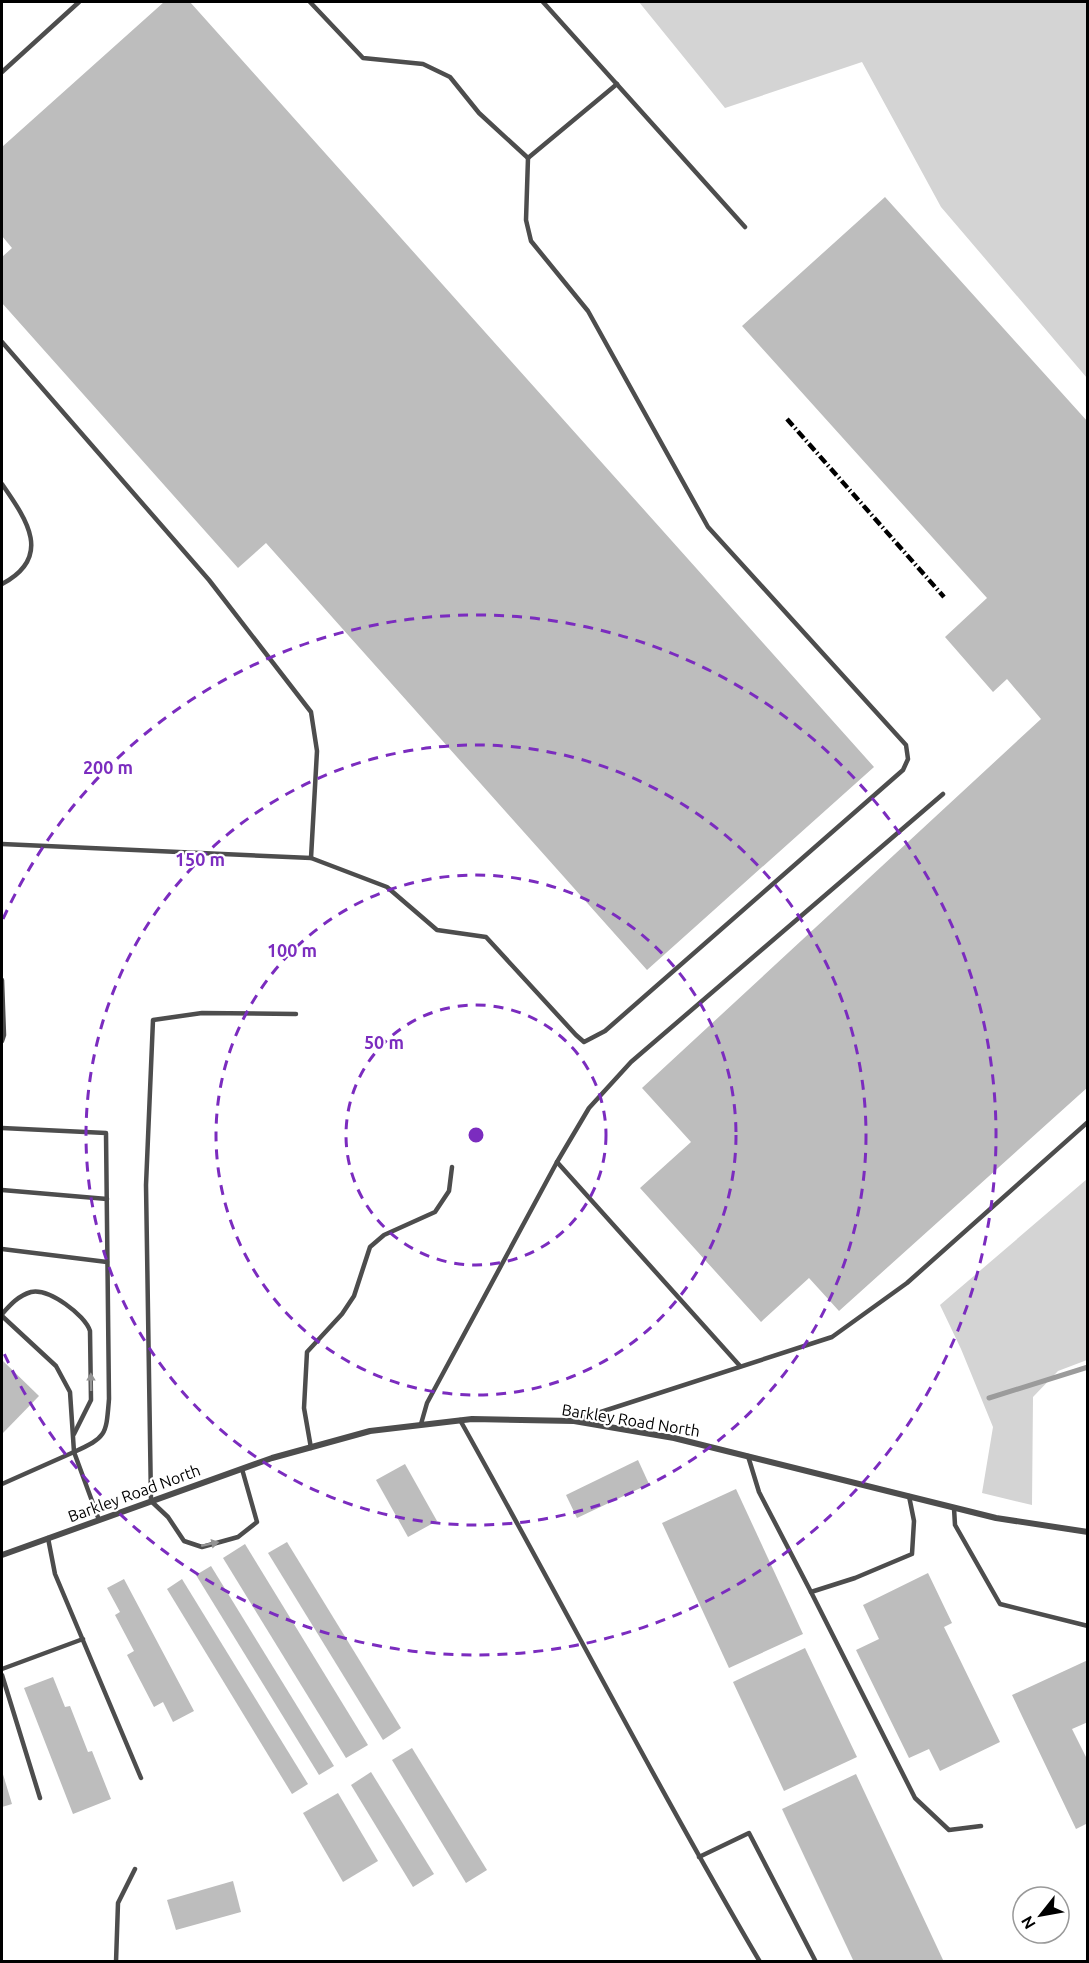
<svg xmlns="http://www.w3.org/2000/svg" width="1089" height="1963" font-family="Ubuntu,sans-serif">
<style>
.green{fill:#d4d4d4}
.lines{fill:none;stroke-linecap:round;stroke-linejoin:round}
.stream{stroke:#9b9b9b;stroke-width:5}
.building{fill:#bdbdbd}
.service{stroke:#4d4d4d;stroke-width:4.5}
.minor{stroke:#4d4d4d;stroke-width:6}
.rail{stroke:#000;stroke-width:4.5;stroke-dasharray:9 3 1.5 3;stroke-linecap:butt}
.oneway{fill:#949494}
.ring{fill:none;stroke:#7b2cbf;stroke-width:3;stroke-dasharray:10 8}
.labels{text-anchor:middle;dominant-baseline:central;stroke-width:4.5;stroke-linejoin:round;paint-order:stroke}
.street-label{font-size:16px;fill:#000;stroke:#fff}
.centre{fill:#7b2cbf;stroke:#fff;stroke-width:3}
.ring-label{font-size:18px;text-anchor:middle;font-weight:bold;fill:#7b2cbf;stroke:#fff;stroke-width:4.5;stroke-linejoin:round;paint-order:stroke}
</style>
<rect width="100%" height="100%" fill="#fff"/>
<g class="green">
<path d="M 639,2 L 1087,2 L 1087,378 L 941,207 L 862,62 L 725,108 Z"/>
<path d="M 1087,1179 L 1087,1360 L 1058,1371 L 1033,1397 L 1032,1505 L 982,1493 L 993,1427 L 961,1349 L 940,1305 Z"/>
</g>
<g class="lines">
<path class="stream" d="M 989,1398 L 1088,1367"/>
</g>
<g class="building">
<path d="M 164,2 L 190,2 L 874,767 L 647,970 L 266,543 L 238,568 L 2,303 L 2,257 L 12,248 L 2,236 L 2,147 Z"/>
<path d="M 885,197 L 1088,422 L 1088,1087 L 839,1311 L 809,1278 L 761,1322 L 640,1188 L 691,1142 L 642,1088 L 1041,719 L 1007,679 L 993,692 L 945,637 L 987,598 L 742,326 Z"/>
<path d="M 2,1360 L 39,1396 L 2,1434 Z"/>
<path d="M 638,1460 L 649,1484 L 577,1518 L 566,1495 Z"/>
<path d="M 405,1464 L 437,1521 L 408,1537 L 376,1480 Z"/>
<path d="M 736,1489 L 803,1634 L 729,1668 L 662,1523 Z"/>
<path d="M 287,1542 L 401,1728 L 383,1740 L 268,1553 Z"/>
<path d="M 245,1544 L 368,1745 L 346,1758 L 223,1558 Z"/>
<path d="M 211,1566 L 334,1766 L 319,1775 L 196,1575 Z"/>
<path d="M 928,1573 L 952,1623 L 944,1627 L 1000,1742 L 940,1771 L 929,1749 L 909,1758 L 856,1650 L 879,1639 L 863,1605 Z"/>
<path d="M 124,1579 L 194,1711 L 173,1722 L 163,1702 L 154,1707 L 127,1655 L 134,1651 L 115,1615 L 120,1612 L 107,1588 Z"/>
<path d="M 182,1579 L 308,1784 L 292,1794 L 167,1589 Z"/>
<path d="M 805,1648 L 857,1757 L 784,1791 L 733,1682 Z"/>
<path d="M 1088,1660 L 1088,1722 L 1072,1729 L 1088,1761 L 1088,1823 L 1076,1829 L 1012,1695 Z"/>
<path d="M 53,1677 L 65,1707 L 70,1706 L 88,1752 L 92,1751 L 111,1799 L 73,1814 L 24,1688 Z"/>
<path d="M 412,1748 L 487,1870 L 466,1883 L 392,1760 Z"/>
<path d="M 2,1771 L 12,1804 L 2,1807 Z"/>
<path d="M 371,1772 L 434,1874 L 413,1887 L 351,1785 Z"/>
<path d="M 856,1774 L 944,1962 L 854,1962 L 782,1809 Z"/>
<path d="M 338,1793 L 378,1861 L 343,1882 L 303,1813 Z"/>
<path d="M 233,1881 L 241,1912 L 176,1930 L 167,1900 Z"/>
</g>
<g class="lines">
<g class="service">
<path d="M 310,2 L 363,58 L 423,64 L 450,77 L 479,113 L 528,158 L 617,84"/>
<path d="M 543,2 L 745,227"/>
<path d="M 2,72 L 79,2"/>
<path d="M 2,342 L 209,580 L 311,712 L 317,751 L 311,858 L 2,844"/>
<path d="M 2,484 C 27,520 53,557 2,584"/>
<path d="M 311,858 L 387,887 L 437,930 L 486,937 L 576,1035 L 584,1042 L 605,1031 L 903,770 L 908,759 L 906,745 L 708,527 L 588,311 L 531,241 L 526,220 L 528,158"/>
<path d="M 2,980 L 4,1035 L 2,1041"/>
<path d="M 2,1128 L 106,1133 L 109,1399 C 106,1435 107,1437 74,1452 L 70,1392 L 56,1366 L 2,1316"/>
<path d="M 557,1162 L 740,1366"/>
<path d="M 2,1190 L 107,1199"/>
<path d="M 2,1249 L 107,1262"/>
<path d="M 2,1314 C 11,1304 18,1296 31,1292 C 49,1288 85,1315 90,1331 L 91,1400 L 74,1434"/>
<path d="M 460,1420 C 561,1600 655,1783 760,1962"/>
<path d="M 576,1420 L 832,1337 L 907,1283 L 1088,1122"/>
<path d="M 421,1424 L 427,1403 L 557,1162 L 589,1108 L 631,1062 L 943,794"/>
<path d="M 311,1448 L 304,1408 L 307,1352 L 342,1314 L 354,1296 L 370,1247 L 384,1235 L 435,1212 L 449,1191 L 452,1167"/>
<path d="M 748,1456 L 759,1492 L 811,1592 L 855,1578 L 912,1554 L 914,1521 L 909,1496"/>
<path d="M 242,1469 L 257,1522 L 238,1537 L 202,1547 L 184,1541 L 168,1517 L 151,1501 L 146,1185 L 153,1020 L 202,1013 L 296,1014"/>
<path d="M 2,1484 L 74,1452 L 99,1520"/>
<path d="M 954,1508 L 955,1525 L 1000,1604 L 1088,1626"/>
<path d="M 48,1538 L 55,1574 L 141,1778"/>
<path d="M 811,1592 L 915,1798 L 949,1830 L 981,1826"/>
<path d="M 2,1669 L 83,1639"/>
<path d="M 2,1675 L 40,1798"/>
<path d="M 699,1857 L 749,1833 L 816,1962"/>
<path d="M 116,1962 L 118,1903 L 135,1869"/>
</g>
<path class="minor" d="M 2,1555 L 272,1458 L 370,1431 L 472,1419 L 574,1421 L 674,1438 L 996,1518 L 1088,1532"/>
<path class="rail" d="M 787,419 L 944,597"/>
</g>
<defs><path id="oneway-solid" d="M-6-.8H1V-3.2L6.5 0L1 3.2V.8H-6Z" transform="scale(1.5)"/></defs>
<g class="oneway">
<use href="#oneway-solid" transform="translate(91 1382) rotate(-91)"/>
<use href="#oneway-solid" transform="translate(210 1544) rotate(-12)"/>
</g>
<g class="ring">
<circle cx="476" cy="1135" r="130"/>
<circle cx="476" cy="1135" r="260"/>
<circle cx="476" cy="1135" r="390"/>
<path d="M3 919A520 520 0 1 1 3 1351"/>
</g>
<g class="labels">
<g class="street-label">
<text transform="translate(631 1420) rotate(9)">Barkley Road North</text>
<text transform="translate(134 1493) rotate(-20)">Barkley Road North</text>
</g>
</g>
<circle cx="476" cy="1135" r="9" class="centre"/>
<g class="ring-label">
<text x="108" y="774">200 m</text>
<text x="200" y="866">150 m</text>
<text x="292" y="957">100 m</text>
<text x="384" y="1049">50 m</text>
</g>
<rect width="1089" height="1963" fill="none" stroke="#000000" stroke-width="6"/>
<g transform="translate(1041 1915) rotate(239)"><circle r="28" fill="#ffffff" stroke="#999999" stroke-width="1.5"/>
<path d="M0-4.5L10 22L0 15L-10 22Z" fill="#000000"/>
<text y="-9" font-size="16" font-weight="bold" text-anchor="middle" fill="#000000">N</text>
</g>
</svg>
